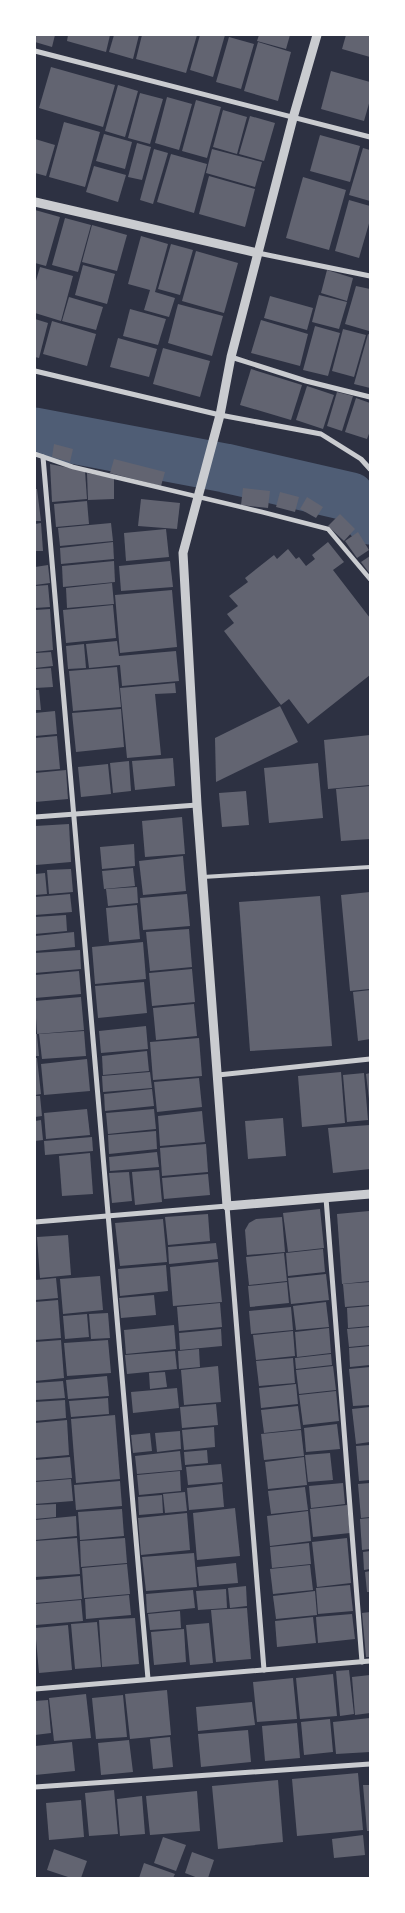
<svg xmlns="http://www.w3.org/2000/svg" width="405" height="1913" font-family="'Nunito Sans',sans-serif">
<style>
.lines{fill:none;stroke-linecap:round;stroke-linejoin:round}
.river{stroke:#4f5d75;stroke-width:49}
.building{fill:#626471}
.service{stroke:#caccd0;stroke-width:4}
.pedestrian{stroke:#caccd0;stroke-width:4.5}
.minor{stroke:#caccd0;stroke-width:5}
.tertiary{stroke:#caccd0;stroke-width:9}
</style>
<rect width="100%" height="100%" fill="#2d3142"/>
<g class="lines">
<path class="river" d="M 35,432 L 225,468 L 351,497 L 370,520"/>
</g>
<g class="building">
<path d="M 35,35 L 55,35 L 52,47 L 35,42 Z"/>
<path d="M 68,35 L 110,35 L 106,52 L 67,41 Z"/>
<path d="M 114,35 L 139,35 L 133,59 L 109,52 Z"/>
<path d="M 142,35 L 197,35 L 186,73 L 136,59 Z"/>
<path d="M 200,35 L 225,35 L 213,77 L 190,70 Z"/>
<path d="M 259,35 L 290,35 L 286,49 L 257,41 Z"/>
<path d="M 346,35 L 370,35 L 370,57 L 342,49 Z"/>
<path d="M 229,37 L 254,44 L 241,89 L 216,82 Z"/>
<path d="M 258,42 L 291,52 L 278,101 L 244,91 Z"/>
<path d="M 51,67 L 115,85 L 103,127 L 39,108 Z"/>
<path d="M 331,71 L 370,82 L 370,100 L 364,121 L 321,109 Z"/>
<path d="M 118,85 L 138,91 L 125,137 L 105,131 Z"/>
<path d="M 140,93 L 163,99 L 150,144 L 128,138 Z"/>
<path d="M 167,97 L 192,104 L 179,150 L 155,143 Z"/>
<path d="M 196,100 L 221,107 L 207,158 L 182,151 Z"/>
<path d="M 223,110 L 247,117 L 237,154 L 213,147 Z"/>
<path d="M 250,116 L 275,123 L 264,161 L 239,154 Z"/>
<path d="M 64,122 L 100,132 L 85,187 L 49,177 Z"/>
<path d="M 104,134 L 132,142 L 125,169 L 96,161 Z"/>
<path d="M 320,135 L 360,146 L 350,182 L 310,171 Z"/>
<path d="M 35,139 L 55,145 L 46,176 L 35,173 Z"/>
<path d="M 137,143 L 151,147 L 142,180 L 128,177 Z"/>
<path d="M 363,148 L 370,150 L 370,201 L 349,195 Z"/>
<path d="M 154,149 L 168,153 L 153,204 L 140,200 Z"/>
<path d="M 212,149 L 262,162 L 255,187 L 206,173 Z"/>
<path d="M 171,154 L 207,164 L 194,213 L 157,202 Z"/>
<path d="M 94,166 L 126,175 L 118,202 L 86,192 Z"/>
<path d="M 209,176 L 255,189 L 245,227 L 199,214 Z"/>
<path d="M 303,177 L 346,190 L 329,250 L 286,238 Z"/>
<path d="M 349,200 L 370,206 L 370,220 L 359,258 L 335,251 Z"/>
<path d="M 35,210 L 60,217 L 46,266 L 35,263 Z"/>
<path d="M 65,218 L 91,225 L 78,272 L 52,265 Z"/>
<path d="M 92,225 L 127,235 L 117,271 L 82,262 Z"/>
<path d="M 141,236 L 168,244 L 155,292 L 175,298 L 169,317 L 144,310 L 150,290 L 128,284 Z"/>
<path d="M 171,244 L 193,250 L 180,295 L 158,289 Z"/>
<path d="M 196,251 L 238,263 L 224,313 L 182,301 Z"/>
<path d="M 83,265 L 115,274 L 107,304 L 75,295 Z"/>
<path d="M 40,267 L 73,276 L 61,321 L 35,313 L 35,284 Z"/>
<path d="M 327,270 L 353,278 L 347,301 L 321,293 Z"/>
<path d="M 356,286 L 370,289 L 369,331 L 345,324 Z"/>
<path d="M 319,295 L 347,302 L 339,329 L 312,322 Z"/>
<path d="M 270,296 L 313,308 L 307,330 L 264,318 Z"/>
<path d="M 69,297 L 103,307 L 96,330 L 62,321 Z"/>
<path d="M 178,304 L 223,316 L 212,356 L 168,343 Z"/>
<path d="M 130,309 L 166,319 L 158,345 L 123,336 Z"/>
<path d="M 35,319 L 48,323 L 39,358 L 35,357 Z"/>
<path d="M 261,320 L 308,334 L 300,366 L 251,353 Z"/>
<path d="M 52,321 L 96,334 L 87,366 L 43,354 Z"/>
<path d="M 315,326 L 340,333 L 328,376 L 303,370 Z"/>
<path d="M 343,329 L 366,335 L 354,377 L 332,371 Z"/>
<path d="M 368,334 L 370,335 L 370,388 L 354,384 Z"/>
<path d="M 118,338 L 157,349 L 149,377 L 110,367 Z"/>
<path d="M 163,348 L 210,361 L 200,397 L 153,384 Z"/>
<path d="M 251,369 L 302,385 L 291,420 L 240,405 Z"/>
<path d="M 307,386 L 334,395 L 323,429 L 296,420 Z"/>
<path d="M 337,392 L 353,396 L 342,431 L 327,426 Z"/>
<path d="M 356,398 L 370,403 L 370,431 L 367,439 L 345,432 Z"/>
<path d="M 54,444 L 73,449 L 70,462 L 52,457 Z"/>
<path d="M 114,459 L 165,472 L 161,486 L 110,473 Z"/>
<path d="M 50,464 L 85,471 L 87,499 L 52,502 Z"/>
<path d="M 87,473 L 114,478 L 114,499 L 88,500 Z"/>
<path d="M 243,488 L 270,491 L 268,508 L 241,505 Z"/>
<path d="M 35,489 L 37,489 L 41,521 L 35,521 Z"/>
<path d="M 280,492 L 299,497 L 295,512 L 276,507 Z"/>
<path d="M 307,497 L 323,507 L 316,518 L 300,509 Z"/>
<path d="M 141,499 L 180,503 L 177,529 L 138,526 Z"/>
<path d="M 87,501 L 89,524 L 56,527 L 54,504 Z"/>
<path d="M 340,514 L 355,529 L 344,541 L 328,526 Z"/>
<path d="M 41,523 L 43,551 L 35,551 L 35,524 Z"/>
<path d="M 111,523 L 113,541 L 60,546 L 58,528 Z"/>
<path d="M 166,529 L 169,557 L 126,561 L 124,533 Z"/>
<path d="M 358,532 L 369,550 L 357,558 L 345,541 Z"/>
<path d="M 113,542 L 114,559 L 61,564 L 60,548 Z"/>
<path d="M 328,542 L 344,562 L 333,570 L 370,618 L 370,675 L 308,724 L 289,699 L 281,705 L 224,631 L 234,623 L 227,614 L 238,606 L 229,596 L 248,582 L 245,578 L 274,555 L 277,559 L 288,549 L 296,559 L 299,557 L 306,566 L 315,559 L 312,555 Z"/>
<path d="M 370,556 L 370,574 L 361,562 Z"/>
<path d="M 114,561 L 115,582 L 63,587 L 62,566 Z"/>
<path d="M 170,561 L 173,587 L 121,591 L 119,566 Z"/>
<path d="M 48,565 L 50,583 L 35,585 L 35,567 Z"/>
<path d="M 112,583 L 114,604 L 67,608 L 66,588 Z"/>
<path d="M 48,585 L 50,607 L 35,608 L 35,586 Z"/>
<path d="M 172,590 L 177,647 L 120,653 L 115,595 Z"/>
<path d="M 113,605 L 116,638 L 66,643 L 63,610 Z"/>
<path d="M 50,609 L 53,650 L 35,652 L 35,610 Z"/>
<path d="M 117,641 L 119,656 L 176,651 L 179,681 L 122,686 L 120,665 L 89,668 L 86,644 Z"/>
<path d="M 84,644 L 86,668 L 68,669 L 66,646 Z"/>
<path d="M 51,652 L 53,666 L 35,668 L 35,653 Z"/>
<path d="M 117,667 L 121,707 L 73,711 L 69,671 Z"/>
<path d="M 51,668 L 53,687 L 35,688 L 35,669 Z"/>
<path d="M 175,683 L 176,693 L 155,694 L 161,755 L 127,758 L 120,688 Z"/>
<path d="M 35,690 L 39,690 L 41,710 L 35,710 Z"/>
<path d="M 280,706 L 298,742 L 216,782 L 215,738 Z"/>
<path d="M 121,709 L 124,747 L 76,752 L 72,713 Z"/>
<path d="M 55,711 L 57,734 L 35,736 L 35,713 Z"/>
<path d="M 370,735 L 370,785 L 328,789 L 324,740 Z"/>
<path d="M 57,736 L 60,769 L 35,771 L 35,738 Z"/>
<path d="M 173,758 L 175,786 L 135,790 L 132,761 Z"/>
<path d="M 129,761 L 131,791 L 113,793 L 110,763 Z"/>
<path d="M 318,763 L 323,818 L 269,823 L 264,768 Z"/>
<path d="M 108,764 L 111,794 L 81,797 L 78,767 Z"/>
<path d="M 66,770 L 68,799 L 35,802 L 35,773 Z"/>
<path d="M 370,786 L 370,839 L 341,841 L 336,789 Z"/>
<path d="M 246,791 L 249,825 L 222,827 L 219,793 Z"/>
<path d="M 182,817 L 185,854 L 145,857 L 142,821 Z"/>
<path d="M 69,824 L 71,862 L 36,865 L 35,826 Z"/>
<path d="M 134,844 L 135,866 L 102,869 L 100,847 Z"/>
<path d="M 183,856 L 186,891 L 143,895 L 139,861 Z"/>
<path d="M 133,868 L 135,886 L 104,889 L 102,871 Z"/>
<path d="M 71,869 L 73,892 L 49,894 L 47,870 Z"/>
<path d="M 45,873 L 47,894 L 35,895 L 35,874 Z"/>
<path d="M 137,887 L 138,903 L 108,906 L 106,889 Z"/>
<path d="M 370,892 L 370,989 L 350,991 L 341,895 Z"/>
<path d="M 70,894 L 72,912 L 35,915 L 35,897 Z"/>
<path d="M 187,894 L 190,926 L 143,930 L 140,898 Z"/>
<path d="M 320,896 L 332,1046 L 250,1051 L 239,902 Z"/>
<path d="M 137,905 L 140,939 L 109,942 L 106,908 Z"/>
<path d="M 66,915 L 67,931 L 35,934 L 35,917 Z"/>
<path d="M 189,929 L 192,967 L 150,971 L 146,932 Z"/>
<path d="M 74,932 L 75,947 L 35,951 L 35,936 Z"/>
<path d="M 143,942 L 146,979 L 95,984 L 92,947 Z"/>
<path d="M 80,950 L 81,969 L 35,973 L 35,953 Z"/>
<path d="M 192,969 L 195,1002 L 152,1006 L 149,973 Z"/>
<path d="M 79,971 L 81,994 L 35,998 L 35,975 Z"/>
<path d="M 144,982 L 147,1013 L 98,1018 L 95,986 Z"/>
<path d="M 370,990 L 370,1039 L 358,1041 L 353,992 Z"/>
<path d="M 81,997 L 84,1030 L 37,1034 L 35,1001 Z"/>
<path d="M 194,1004 L 197,1036 L 156,1040 L 153,1008 Z"/>
<path d="M 146,1026 L 148,1049 L 101,1053 L 99,1031 Z"/>
<path d="M 84,1031 L 86,1056 L 42,1059 L 39,1034 Z"/>
<path d="M 35,1034 L 37,1034 L 39,1056 L 35,1056 Z"/>
<path d="M 199,1038 L 202,1076 L 153,1080 L 150,1042 Z"/>
<path d="M 147,1051 L 149,1071 L 103,1075 L 102,1056 Z"/>
<path d="M 35,1058 L 37,1058 L 41,1094 L 35,1095 Z"/>
<path d="M 87,1059 L 90,1091 L 44,1095 L 41,1064 Z"/>
<path d="M 150,1072 L 152,1088 L 103,1092 L 102,1076 Z"/>
<path d="M 341,1072 L 345,1123 L 302,1127 L 298,1076 Z"/>
<path d="M 364,1073 L 368,1120 L 347,1122 L 343,1075 Z"/>
<path d="M 370,1073 L 370,1099 L 369,1099 L 366,1074 Z"/>
<path d="M 199,1078 L 202,1107 L 157,1112 L 154,1082 Z"/>
<path d="M 152,1089 L 154,1106 L 105,1111 L 104,1094 Z"/>
<path d="M 35,1096 L 40,1096 L 42,1116 L 35,1117 Z"/>
<path d="M 87,1109 L 90,1135 L 46,1139 L 44,1113 Z"/>
<path d="M 154,1109 L 156,1129 L 108,1134 L 106,1113 Z"/>
<path d="M 202,1111 L 205,1142 L 160,1146 L 158,1116 Z"/>
<path d="M 283,1118 L 286,1156 L 248,1159 L 245,1121 Z"/>
<path d="M 41,1120 L 43,1140 L 35,1141 L 35,1121 Z"/>
<path d="M 370,1125 L 370,1169 L 333,1173 L 328,1128 Z"/>
<path d="M 156,1131 L 157,1149 L 109,1154 L 108,1135 Z"/>
<path d="M 92,1137 L 93,1151 L 45,1155 L 44,1141 Z"/>
<path d="M 206,1144 L 208,1172 L 162,1176 L 160,1148 Z"/>
<path d="M 157,1152 L 159,1167 L 110,1171 L 109,1157 Z"/>
<path d="M 90,1153 L 93,1194 L 62,1196 L 59,1156 Z"/>
<path d="M 159,1170 L 162,1202 L 135,1205 L 132,1172 Z"/>
<path d="M 129,1172 L 132,1201 L 112,1203 L 109,1173 Z"/>
<path d="M 208,1174 L 210,1195 L 164,1199 L 162,1178 Z"/>
<path d="M 320,1209 L 324,1248 L 288,1252 L 283,1213 Z"/>
<path d="M 369,1211 L 370,1281 L 342,1284 L 337,1214 Z"/>
<path d="M 208,1214 L 210,1241 L 168,1245 L 165,1217 Z"/>
<path d="M 282,1217 L 285,1252 L 247,1255 L 245,1230 L 249,1223 L 256,1219 Z"/>
<path d="M 163,1219 L 167,1262 L 120,1266 L 115,1223 Z"/>
<path d="M 68,1235 L 71,1275 L 40,1278 L 37,1237 Z"/>
<path d="M 216,1243 L 218,1259 L 169,1264 L 168,1247 Z"/>
<path d="M 323,1249 L 325,1272 L 288,1276 L 286,1253 Z"/>
<path d="M 284,1253 L 287,1281 L 249,1285 L 246,1257 Z"/>
<path d="M 218,1262 L 222,1302 L 173,1306 L 170,1267 Z"/>
<path d="M 166,1265 L 168,1291 L 120,1296 L 118,1269 Z"/>
<path d="M 326,1274 L 329,1300 L 291,1304 L 288,1278 Z"/>
<path d="M 100,1276 L 103,1310 L 63,1314 L 60,1279 Z"/>
<path d="M 56,1278 L 58,1298 L 35,1300 L 35,1280 Z"/>
<path d="M 287,1282 L 289,1303 L 250,1307 L 248,1286 Z"/>
<path d="M 370,1282 L 370,1305 L 345,1307 L 343,1284 Z"/>
<path d="M 154,1295 L 156,1315 L 121,1318 L 119,1298 Z"/>
<path d="M 58,1300 L 61,1338 L 35,1340 L 35,1302 Z"/>
<path d="M 326,1302 L 329,1327 L 296,1330 L 293,1306 Z"/>
<path d="M 220,1303 L 222,1327 L 179,1331 L 177,1307 Z"/>
<path d="M 370,1306 L 370,1326 L 348,1328 L 347,1308 Z"/>
<path d="M 291,1307 L 293,1330 L 251,1334 L 249,1311 Z"/>
<path d="M 108,1313 L 110,1338 L 91,1339 L 89,1314 Z"/>
<path d="M 87,1314 L 89,1337 L 65,1339 L 63,1316 Z"/>
<path d="M 174,1325 L 176,1349 L 126,1354 L 124,1330 Z"/>
<path d="M 370,1327 L 370,1345 L 349,1347 L 347,1329 Z"/>
<path d="M 329,1328 L 331,1353 L 297,1357 L 295,1332 Z"/>
<path d="M 221,1329 L 222,1346 L 180,1350 L 179,1333 Z"/>
<path d="M 293,1331 L 295,1356 L 256,1360 L 253,1335 Z"/>
<path d="M 61,1340 L 64,1378 L 35,1381 L 35,1342 Z"/>
<path d="M 108,1340 L 111,1373 L 67,1376 L 64,1343 Z"/>
<path d="M 370,1346 L 370,1365 L 350,1367 L 349,1348 Z"/>
<path d="M 199,1349 L 200,1367 L 179,1369 L 178,1351 Z"/>
<path d="M 175,1351 L 177,1369 L 127,1374 L 125,1355 Z"/>
<path d="M 331,1354 L 332,1365 L 296,1369 L 295,1358 Z"/>
<path d="M 293,1358 L 295,1383 L 259,1386 L 256,1361 Z"/>
<path d="M 218,1366 L 221,1402 L 184,1405 L 181,1370 Z"/>
<path d="M 333,1366 L 336,1390 L 299,1394 L 296,1370 Z"/>
<path d="M 370,1367 L 370,1405 L 353,1406 L 349,1369 Z"/>
<path d="M 165,1372 L 167,1387 L 150,1389 L 149,1373 Z"/>
<path d="M 107,1376 L 109,1396 L 68,1399 L 66,1380 Z"/>
<path d="M 63,1381 L 65,1398 L 35,1400 L 35,1383 Z"/>
<path d="M 296,1384 L 298,1404 L 261,1408 L 259,1388 Z"/>
<path d="M 177,1388 L 179,1408 L 133,1413 L 131,1392 Z"/>
<path d="M 336,1391 L 339,1421 L 303,1425 L 299,1395 Z"/>
<path d="M 108,1398 L 109,1414 L 71,1417 L 69,1401 Z"/>
<path d="M 65,1400 L 66,1418 L 35,1421 L 35,1402 Z"/>
<path d="M 216,1404 L 218,1425 L 182,1428 L 180,1407 Z"/>
<path d="M 298,1406 L 301,1429 L 264,1433 L 261,1410 Z"/>
<path d="M 370,1407 L 370,1442 L 356,1444 L 352,1409 Z"/>
<path d="M 115,1415 L 120,1479 L 76,1483 L 71,1419 Z"/>
<path d="M 67,1420 L 69,1455 L 35,1458 L 35,1423 Z"/>
<path d="M 337,1424 L 340,1449 L 306,1452 L 304,1428 Z"/>
<path d="M 214,1427 L 215,1447 L 184,1450 L 182,1430 Z"/>
<path d="M 301,1430 L 304,1456 L 264,1460 L 261,1434 Z"/>
<path d="M 180,1431 L 181,1449 L 157,1452 L 155,1433 Z"/>
<path d="M 150,1433 L 152,1451 L 133,1453 L 131,1435 Z"/>
<path d="M 370,1445 L 370,1480 L 359,1481 L 356,1446 Z"/>
<path d="M 207,1450 L 208,1463 L 185,1465 L 184,1452 Z"/>
<path d="M 180,1451 L 182,1470 L 137,1474 L 135,1456 Z"/>
<path d="M 330,1453 L 333,1480 L 308,1482 L 305,1455 Z"/>
<path d="M 70,1457 L 72,1478 L 35,1481 L 35,1460 Z"/>
<path d="M 304,1457 L 307,1485 L 268,1489 L 265,1462 Z"/>
<path d="M 221,1464 L 223,1482 L 188,1485 L 186,1467 Z"/>
<path d="M 180,1471 L 181,1491 L 139,1495 L 137,1475 Z"/>
<path d="M 71,1479 L 73,1501 L 35,1504 L 35,1482 Z"/>
<path d="M 120,1481 L 122,1506 L 76,1510 L 74,1485 Z"/>
<path d="M 343,1483 L 345,1504 L 311,1508 L 309,1486 Z"/>
<path d="M 370,1483 L 370,1517 L 361,1518 L 358,1484 Z"/>
<path d="M 222,1484 L 224,1507 L 189,1510 L 187,1488 Z"/>
<path d="M 305,1487 L 308,1510 L 271,1514 L 268,1491 Z"/>
<path d="M 185,1492 L 187,1511 L 165,1513 L 163,1494 Z"/>
<path d="M 162,1495 L 163,1513 L 139,1515 L 138,1497 Z"/>
<path d="M 56,1504 L 56,1517 L 35,1519 L 35,1505 Z"/>
<path d="M 347,1505 L 350,1533 L 313,1537 L 310,1509 Z"/>
<path d="M 235,1508 L 240,1556 L 197,1560 L 193,1513 Z"/>
<path d="M 122,1509 L 124,1536 L 80,1540 L 78,1512 Z"/>
<path d="M 308,1511 L 311,1541 L 270,1546 L 267,1516 Z"/>
<path d="M 187,1513 L 190,1550 L 141,1555 L 138,1518 Z"/>
<path d="M 76,1516 L 77,1536 L 35,1540 L 35,1520 Z"/>
<path d="M 370,1518 L 370,1549 L 362,1550 L 360,1519 Z"/>
<path d="M 77,1538 L 80,1574 L 35,1577 L 35,1541 Z"/>
<path d="M 125,1538 L 127,1563 L 81,1567 L 80,1541 Z"/>
<path d="M 347,1538 L 351,1583 L 317,1587 L 312,1542 Z"/>
<path d="M 309,1543 L 311,1564 L 272,1568 L 270,1547 Z"/>
<path d="M 370,1551 L 370,1569 L 364,1570 L 363,1552 Z"/>
<path d="M 194,1553 L 197,1587 L 146,1591 L 142,1557 Z"/>
<path d="M 236,1563 L 238,1583 L 199,1586 L 197,1567 Z"/>
<path d="M 127,1564 L 130,1594 L 84,1598 L 82,1568 Z"/>
<path d="M 310,1565 L 313,1590 L 273,1594 L 270,1569 Z"/>
<path d="M 370,1571 L 370,1592 L 367,1592 L 365,1572 Z"/>
<path d="M 80,1576 L 82,1599 L 35,1603 L 35,1580 Z"/>
<path d="M 350,1585 L 353,1611 L 318,1614 L 316,1588 Z"/>
<path d="M 246,1586 L 247,1606 L 230,1608 L 228,1588 Z"/>
<path d="M 226,1589 L 227,1608 L 198,1610 L 196,1591 Z"/>
<path d="M 193,1590 L 195,1608 L 147,1613 L 146,1594 Z"/>
<path d="M 315,1591 L 317,1615 L 276,1619 L 273,1596 Z"/>
<path d="M 129,1595 L 131,1615 L 86,1619 L 85,1599 Z"/>
<path d="M 81,1600 L 83,1621 L 36,1625 L 35,1604 Z"/>
<path d="M 247,1608 L 251,1659 L 216,1662 L 211,1610 Z"/>
<path d="M 180,1611 L 181,1628 L 150,1630 L 148,1614 Z"/>
<path d="M 370,1612 L 370,1657 L 366,1657 L 362,1613 Z"/>
<path d="M 352,1614 L 355,1639 L 318,1643 L 316,1617 Z"/>
<path d="M 313,1617 L 316,1643 L 277,1647 L 275,1621 Z"/>
<path d="M 135,1618 L 139,1664 L 102,1667 L 99,1620 Z"/>
<path d="M 97,1622 L 101,1667 L 75,1669 L 71,1624 Z"/>
<path d="M 209,1623 L 213,1663 L 190,1665 L 186,1625 Z"/>
<path d="M 68,1625 L 72,1670 L 39,1673 L 35,1628 Z"/>
<path d="M 184,1629 L 186,1662 L 154,1665 L 151,1632 Z"/>
<path d="M 349,1670 L 354,1714 L 340,1716 L 336,1671 Z"/>
<path d="M 333,1674 L 337,1716 L 300,1719 L 296,1678 Z"/>
<path d="M 370,1675 L 370,1713 L 355,1715 L 352,1677 Z"/>
<path d="M 293,1678 L 297,1719 L 257,1722 L 253,1682 Z"/>
<path d="M 167,1690 L 171,1735 L 130,1739 L 125,1694 Z"/>
<path d="M 86,1694 L 91,1738 L 54,1741 L 49,1698 Z"/>
<path d="M 123,1695 L 127,1737 L 96,1739 L 92,1698 Z"/>
<path d="M 48,1700 L 51,1733 L 35,1735 L 35,1701 Z"/>
<path d="M 252,1702 L 255,1725 L 198,1731 L 196,1707 Z"/>
<path d="M 370,1718 L 370,1752 L 336,1754 L 333,1722 Z"/>
<path d="M 330,1719 L 333,1752 L 304,1755 L 301,1722 Z"/>
<path d="M 297,1723 L 300,1758 L 265,1761 L 262,1726 Z"/>
<path d="M 248,1730 L 251,1762 L 201,1767 L 198,1734 Z"/>
<path d="M 170,1737 L 173,1767 L 153,1769 L 150,1739 Z"/>
<path d="M 129,1740 L 133,1772 L 101,1775 L 98,1743 Z"/>
<path d="M 72,1742 L 75,1771 L 35,1775 L 35,1746 Z"/>
<path d="M 358,1773 L 363,1830 L 297,1836 L 292,1779 Z"/>
<path d="M 278,1780 L 283,1842 L 218,1849 L 212,1786 Z"/>
<path d="M 363,1785 L 370,1785 L 370,1831 L 367,1831 Z"/>
<path d="M 114,1790 L 118,1834 L 89,1836 L 85,1793 Z"/>
<path d="M 197,1791 L 200,1831 L 150,1835 L 146,1796 Z"/>
<path d="M 142,1796 L 145,1834 L 120,1836 L 117,1799 Z"/>
<path d="M 81,1800 L 84,1837 L 49,1840 L 46,1803 Z"/>
<path d="M 363,1835 L 365,1855 L 334,1858 L 332,1839 Z"/>
<path d="M 163,1837 L 186,1845 L 176,1871 L 154,1863 Z"/>
<path d="M 54,1849 L 87,1861 L 81,1878 L 71,1878 L 47,1870 Z"/>
<path d="M 192,1852 L 214,1860 L 208,1878 L 198,1878 L 185,1873 Z"/>
<path d="M 144,1863 L 175,1874 L 173,1878 L 139,1878 Z"/>
</g>
<g class="lines">
<path class="service" d="M 203,877 L 370,867"/>
<path class="pedestrian" d="M 35,454 L 73,467 L 262,512 L 328,529 L 370,579"/>
<g class="minor">
<path d="M 35,51 L 370,137"/>
<path d="M 258,253 L 370,276"/>
<path d="M 231,357 L 306,381 L 370,397"/>
<path d="M 35,371 L 220,415 L 321,434 L 361,459 L 370,469"/>
<path d="M 43,457 L 148,1679"/>
<path d="M 35,817 L 197,805"/>
<path d="M 218,1075 L 370,1059"/>
<path d="M 326,1198 L 362,1662"/>
<path d="M 35,1222 L 227,1206 L 264,1670"/>
<path d="M 35,1689 L 370,1661"/>
<path d="M 35,1787 L 370,1764"/>
</g>
<g class="tertiary">
<path d="M 317,35 L 293,118 L 231,357 L 220,415 L 183,553 L 197,805 L 227,1206 L 370,1194"/>
<path d="M 35,202 L 258,253"/>
</g>
</g>
<rect width="405" height="1913" fill="none" stroke="#ffffff" stroke-width="72"/>
</svg>
